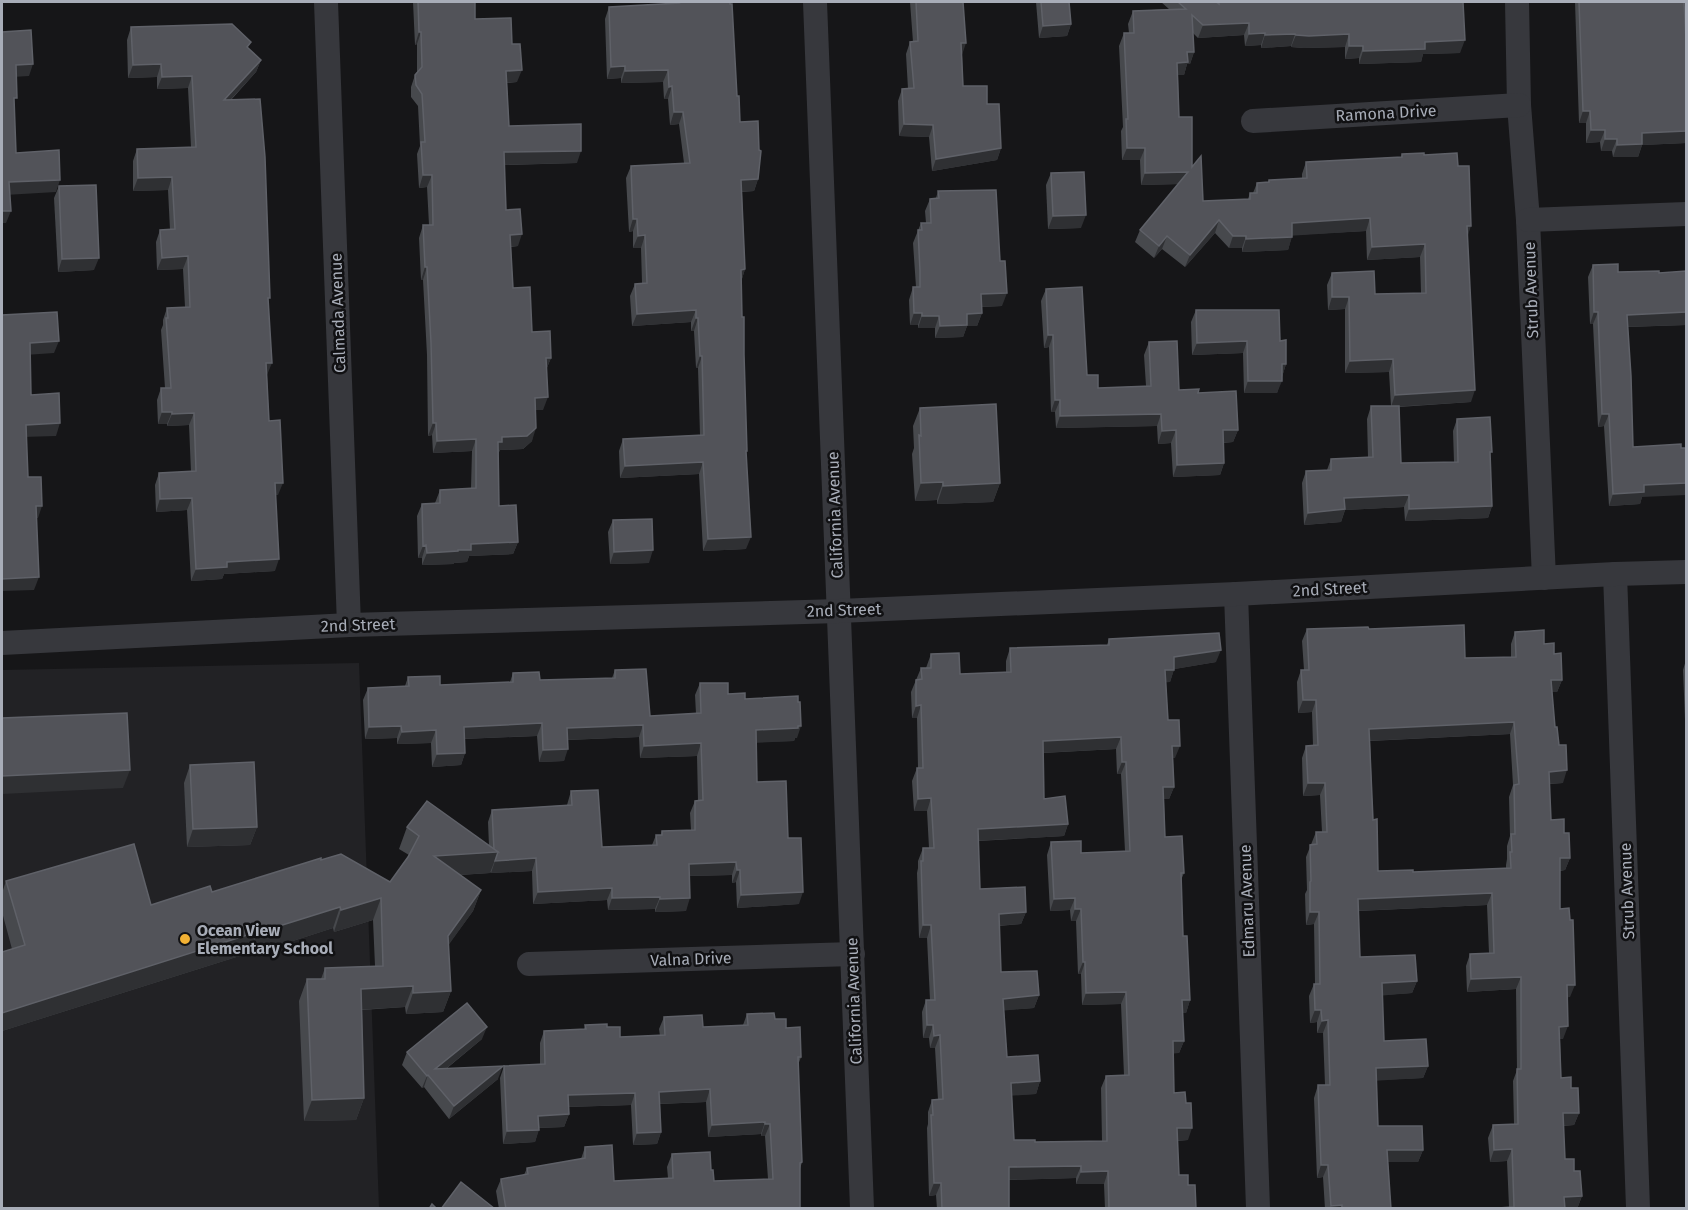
<svg xmlns="http://www.w3.org/2000/svg" width="1688" height="1210" font-family="'Fira Sans',sans-serif">
<style>
.built{fill:#222225}
.lines{fill:none;stroke-linecap:round;stroke-linejoin:round}
.minor{stroke:#37383d;stroke-width:24}
.wall{fill:#47494d;fill-rule:evenodd}
.shaded-wall{fill:#2f3033}
.building{fill:#525359;stroke:#5f6168;stroke-width:1.5;fill-rule:evenodd}
.poi-dot{fill:#f2b134;stroke:#111113;stroke-width:2}
.labels{text-anchor:middle;dominant-baseline:central;stroke-width:5;stroke-linejoin:round;paint-order:stroke}
.street-label{font-size:16px;fill:#a8adb8;stroke:#111113}
.poi-label{font-size:16px;font-weight:bold;fill:#a8adb8;stroke:#111113;text-anchor:start}
</style>
<rect width="100%" height="100%" fill="#161618"/>
<path class="built" d="M 359,663 L 379,1208 L 2,1208 L 2,670 Z"/>
<g class="lines">
<g class="minor">
<path d="M 326,2 L 349,625"/>
<path d="M 815,2 L 862,1208"/>
<path d="M 1517,2 L 1519,105 L 1528,220 L 1544,578"/>
<path d="M 1253,121 L 1519,105"/>
<path d="M 1528,220 L 1686,214"/>
<path d="M 1615,574 L 1638,1208"/>
<path d="M 1236,594 L 1258,1208"/>
<path d="M 2,643 L 349,625 L 839,611 L 1236,594 L 1615,574 L 1686,572"/>
<path d="M 529,964 L 853,954"/>
</g>
</g>
<g class="wall">
<path d="M 413,2 L 475,2 L 475,19 L 512,44 L 517,82 L 507,83 L 509,126 L 577,163 L 504,165 L 506,210 L 518,246 L 511,247 L 513,288 L 532,332 L 551,358 L 546,370 L 543,410 L 535,410 L 532,441 L 523,449 L 500,450 L 498,454 L 499,506 L 518,542 L 513,554 L 469,556 L 467,562 L 454,563 L 454,564 L 422,565 L 422,558 L 418,558 L 417,516 L 422,504 L 435,503 L 440,490 L 471,488 L 472,451 L 433,453 L 432,435 L 428,436 L 427,355 L 423,280 L 421,280 L 419,238 L 423,225 L 429,225 L 427,187 L 419,188 L 417,154 L 420,146 L 418,106 L 411,97 L 411,87 L 415,75 L 417,72 L 417,44 L 415,45 Z"/>
<path d="M 674,2 L 730,2 L 737,96 L 740,122 L 758,179 L 754,191 L 742,192 L 745,269 L 741,282 L 746,454 L 746,549 L 703,551 L 699,474 L 620,478 L 619,451 L 623,439 L 700,435 L 698,368 L 696,368 L 694,331 L 691,331 L 691,322 L 632,326 L 630,296 L 635,284 L 642,283 L 641,248 L 633,248 L 633,231 L 629,232 L 626,178 L 631,166 L 684,163 L 679,124 L 670,125 L 668,99 L 664,99 L 663,82 L 621,83 L 621,78 L 607,79 L 605,19 L 609,7 L 674,4 Z"/>
<path d="M 910,2 L 963,2 L 962,55 L 963,86 L 987,104 L 1001,148 L 997,160 L 932,171 L 929,137 L 899,136 L 898,101 L 902,89 L 908,89 L 906,54 L 910,42 L 913,42 Z"/>
<path d="M 1036,2 L 1069,2 L 1071,24 L 1067,36 L 1039,38 Z"/>
<path d="M 1161,2 L 1463,2 L 1460,53 L 1423,54 L 1421,62 L 1359,64 L 1359,58 L 1345,59 L 1345,47 L 1304,48 L 1291,47 L 1291,46 L 1261,48 L 1261,45 L 1245,46 L 1244,35 L 1198,38 L 1193,33 L 1194,52 L 1190,64 L 1187,64 L 1184,75 L 1178,75 L 1179,117 L 1192,167 L 1203,201 L 1248,199 L 1250,193 L 1253,193 L 1257,183 L 1268,182 L 1269,180 L 1302,178 L 1302,174 L 1306,162 L 1401,157 L 1402,154 L 1424,155 L 1458,166 L 1467,237 L 1471,402 L 1399,407 L 1401,463 L 1454,462 L 1453,431 L 1457,419 L 1490,456 L 1492,506 L 1488,518 L 1405,521 L 1404,507 L 1345,510 L 1341,522 L 1304,525 L 1302,483 L 1306,471 L 1327,470 L 1331,459 L 1368,457 L 1367,419 L 1371,406 L 1391,406 L 1389,372 L 1345,373 L 1345,309 L 1328,310 L 1327,285 L 1332,273 L 1375,294 L 1421,293 L 1420,257 L 1367,260 L 1366,231 L 1292,235 L 1288,250 L 1242,252 L 1242,248 L 1229,248 L 1215,233 L 1185,267 L 1162,249 L 1154,258 L 1135,242 L 1140,230 L 1178,184 L 1141,185 L 1140,160 L 1122,160 L 1121,131 L 1123,127 L 1119,46 L 1124,33 L 1129,33 L 1128,24 L 1133,11 L 1169,9 Z"/>
<path d="M 1575,2 L 1686,2 L 1685,5 L 1684,5 L 1686,40 L 1686,143 L 1642,145 L 1638,157 L 1613,157 L 1612,151 L 1601,151 L 1600,142 L 1586,143 L 1586,123 L 1579,123 Z"/>
<path d="M 131,27 L 249,49 L 261,60 L 256,72 L 231,100 L 268,302 L 267,375 L 269,421 L 278,495 L 276,495 L 275,571 L 224,574 L 222,579 L 191,581 L 187,510 L 156,512 L 155,485 L 159,473 L 191,472 L 189,425 L 167,426 L 167,424 L 158,424 L 157,400 L 161,388 L 165,388 L 161,330 L 163,325 L 163,320 L 167,308 L 185,307 L 183,269 L 157,270 L 156,242 L 160,230 L 170,230 L 168,190 L 133,191 L 133,161 L 137,149 L 191,147 L 188,88 L 157,89 L 157,77 L 128,78 L 127,40 Z"/>
<path d="M 1051,173 L 1081,228 L 1048,229 L 1046,185 Z"/>
<path d="M 59,186 L 94,270 L 58,272 L 54,198 Z"/>
<path d="M 938,191 L 1002,306 L 982,307 L 982,313 L 977,326 L 967,326 L 963,337 L 935,338 L 935,328 L 918,328 L 918,325 L 910,325 L 909,300 L 913,287 L 916,287 L 913,243 L 921,223 L 926,223 L 925,211 L 930,199 L 936,198 Z"/>
<path d="M 1593,265 L 1618,272 L 1659,273 L 1686,325 L 1628,327 L 1633,447 L 1642,497 L 1640,504 L 1609,506 L 1604,426 L 1598,427 L 1593,324 L 1590,324 L 1588,277 Z"/>
<path d="M 1046,289 L 1087,375 L 1098,388 L 1146,386 L 1144,355 L 1149,342 L 1179,390 L 1198,393 L 1238,430 L 1233,442 L 1223,443 L 1224,463 L 1220,475 L 1173,477 L 1171,443 L 1158,444 L 1157,426 L 1056,428 L 1055,412 L 1051,412 L 1049,347 L 1044,348 L 1041,301 Z"/>
<path d="M 1196,310 L 1280,341 L 1286,364 L 1277,393 L 1244,393 L 1243,353 L 1192,355 L 1191,322 Z"/>
<path d="M 920,408 L 1000,483 L 993,502 L 937,504 L 937,500 L 915,501 L 912,454 L 914,448 L 913,426 Z"/>
<path d="M 613,520 L 649,563 L 610,564 L 608,532 Z"/>
<path d="M 1307,629 L 1369,629 L 1465,658 L 1511,657 L 1511,644 L 1515,632 L 1544,644 L 1554,654 L 1562,680 L 1557,692 L 1552,692 L 1555,727 L 1563,783 L 1549,784 L 1551,820 L 1564,833 L 1570,858 L 1565,870 L 1560,871 L 1560,909 L 1570,997 L 1567,997 L 1563,1039 L 1560,1039 L 1561,1078 L 1571,1088 L 1579,1113 L 1574,1125 L 1563,1126 L 1565,1159 L 1574,1171 L 1582,1196 L 1577,1209 L 1481,1209 L 1509,1207 L 1507,1161 L 1490,1162 L 1488,1138 L 1493,1125 L 1514,1124 L 1513,1081 L 1517,1070 L 1516,989 L 1467,992 L 1466,966 L 1470,954 L 1489,953 L 1487,905 L 1358,911 L 1360,957 L 1417,981 L 1412,993 L 1382,995 L 1384,1041 L 1428,1066 L 1423,1078 L 1376,1080 L 1378,1126 L 1423,1150 L 1418,1162 L 1388,1162 L 1391,1209 L 1325,1209 L 1323,1177 L 1317,1178 L 1314,1098 L 1318,1085 L 1325,1085 L 1323,1033 L 1317,1033 L 1317,1022 L 1310,1023 L 1309,996 L 1314,984 L 1315,984 L 1314,924 L 1306,925 L 1305,894 L 1307,890 L 1306,857 L 1316,832 L 1322,832 L 1320,795 L 1303,796 L 1302,758 L 1306,746 L 1313,746 L 1312,712 L 1298,713 L 1297,682 L 1301,670 L 1304,670 L 1302,641 ZM 1510,734 L 1513,785 L 1509,797 L 1510,836 L 1507,846 L 1507,859 L 1506,865 L 1506,868 L 1413,872 L 1378,871 L 1373,820 L 1370,741 Z"/>
<path d="M 1109,639 L 1216,662 L 1174,669 L 1170,682 L 1166,682 L 1168,720 L 1175,758 L 1173,758 L 1174,787 L 1169,799 L 1164,799 L 1165,837 L 1184,873 L 1181,880 L 1183,936 L 1190,1000 L 1186,1013 L 1182,1013 L 1184,1041 L 1179,1053 L 1173,1053 L 1174,1093 L 1188,1140 L 1177,1141 L 1179,1175 L 1188,1185 L 1196,1209 L 1105,1209 L 1104,1184 L 1076,1184 L 1076,1178 L 1009,1180 L 1009,1209 L 937,1209 L 936,1195 L 929,1196 L 927,1128 L 928,1124 L 928,1112 L 932,1100 L 938,1100 L 935,1048 L 930,1048 L 929,1038 L 923,1038 L 922,1012 L 926,1000 L 930,1000 L 927,938 L 919,938 L 917,873 L 918,868 L 918,861 L 923,848 L 929,848 L 927,811 L 914,811 L 912,781 L 917,768 L 918,768 L 917,718 L 912,718 L 911,692 L 921,668 L 926,668 L 931,654 L 960,674 L 1006,672 L 1006,661 L 1010,648 L 1107,645 ZM 1116,749 L 1117,774 L 1121,774 L 1125,851 L 1081,853 L 1051,842 L 1047,855 L 1050,911 L 1070,910 L 1071,921 L 1076,921 L 1078,974 L 1081,974 L 1082,1005 L 1121,1004 L 1124,1075 L 1106,1076 L 1101,1088 L 1102,1141 L 1035,1142 L 1014,1140 L 1012,1095 L 1036,1094 L 1040,1081 L 1007,1057 L 1004,1010 L 1034,1008 L 1039,995 L 1001,972 L 999,926 L 1021,924 L 1026,912 L 980,889 L 978,841 L 1064,836 L 1068,824 L 1044,799 L 1043,753 Z"/>
<path d="M 1686,660 L 1686,744 L 1683,670 Z"/>
<path d="M 615,670 L 650,716 L 696,714 L 695,695 L 700,683 L 745,699 L 797,738 L 795,738 L 794,741 L 756,742 L 757,782 L 788,838 L 799,904 L 737,908 L 736,882 L 732,883 L 732,875 L 689,876 L 686,911 L 655,912 L 655,909 L 608,910 L 607,900 L 533,904 L 532,871 L 491,873 L 490,872 L 490,873 L 460,875 L 481,890 L 473,911 L 448,945 L 451,991 L 443,1012 L 406,1014 L 405,1007 L 362,1010 L 364,1098 L 356,1120 L 304,1121 L 299,1001 L 307,979 L 321,979 L 325,968 L 375,966 L 373,920 L 334,932 L 333,928 L 249,955 L 249,953 L 2,1031 L 2,952 L 12,949 L 2,912 L 2,893 L 6,881 L 151,905 L 212,892 L 321,860 L 390,882 L 409,855 L 399,849 L 407,827 L 489,846 L 488,822 L 492,810 L 567,805 L 571,791 L 602,847 L 652,845 L 656,835 L 661,835 L 662,831 L 691,830 L 690,813 L 695,801 L 698,801 L 697,756 L 640,758 L 639,737 L 568,740 L 564,761 L 539,762 L 537,736 L 464,739 L 465,753 L 461,765 L 432,767 L 431,743 L 397,744 L 397,738 L 365,739 L 363,700 L 368,688 L 405,686 L 408,677 L 440,685 L 510,682 L 513,673 L 540,680 L 612,678 Z"/>
<path d="M 190,765 L 257,827 L 250,845 L 187,847 L 184,783 Z"/>
<path d="M 747,1014 L 775,1019 L 786,1028 L 801,1057 L 798,1065 L 802,1162 L 800,1169 L 800,1209 L 499,1209 L 496,1191 L 501,1179 L 524,1175 L 527,1168 L 581,1159 L 585,1147 L 614,1181 L 668,1178 L 667,1167 L 672,1154 L 711,1170 L 714,1181 L 768,1179 L 765,1136 L 761,1136 L 761,1134 L 708,1137 L 706,1102 L 660,1104 L 661,1132 L 657,1144 L 633,1145 L 631,1105 L 568,1107 L 569,1114 L 564,1127 L 539,1128 L 535,1142 L 503,1144 L 500,1078 L 504,1066 L 540,1064 L 540,1043 L 544,1031 L 584,1029 L 585,1025 L 607,1027 L 620,1037 L 660,1036 L 659,1029 L 664,1017 L 703,1027 L 743,1025 Z"/>
<path d="M 482,1039 L 446,1069 L 498,1079 L 449,1119 L 424,1087 L 422,1088 L 402,1065 L 407,1052 Z"/>
</g>
<g class="shaded-wall">
<path d="M 1249,23 L 1244,35 L 1198,38 L 1203,25 Z"/>
<path d="M 1071,24 L 1067,36 L 1039,38 L 1043,26 Z"/>
<path d="M 419,32 L 421,32 L 417,44 L 415,45 Z"/>
<path d="M 1265,33 L 1261,45 L 1245,46 L 1249,34 Z"/>
<path d="M 1295,34 L 1291,46 L 1261,48 L 1265,35 Z"/>
<path d="M 1349,34 L 1345,47 L 1304,48 L 1291,47 L 1296,35 Z"/>
<path d="M 1465,40 L 1460,53 L 1423,54 L 1421,62 L 1359,64 L 1363,51 L 1425,42 Z"/>
<path d="M 961,43 L 966,43 L 962,55 Z"/>
<path d="M 1349,46 L 1363,46 L 1359,58 L 1345,59 Z"/>
<path d="M 1187,52 L 1194,52 L 1190,64 L 1187,64 L 1184,75 L 1173,75 L 1177,63 Z"/>
<path d="M 261,60 L 256,72 L 219,112 L 224,100 Z"/>
<path d="M 33,64 L 29,76 L 12,77 L 16,65 Z"/>
<path d="M 161,64 L 157,77 L 128,78 L 133,65 Z"/>
<path d="M 625,66 L 621,78 L 607,79 L 611,67 Z"/>
<path d="M 522,70 L 517,82 L 502,83 L 506,71 Z"/>
<path d="M 668,70 L 663,82 L 621,83 L 625,71 Z"/>
<path d="M 192,76 L 188,88 L 157,89 L 162,77 Z"/>
<path d="M 672,86 L 668,99 L 664,99 L 669,87 Z"/>
<path d="M 1583,111 L 1590,111 L 1586,123 L 1579,123 Z"/>
<path d="M 674,112 L 683,112 L 679,124 L 670,125 Z"/>
<path d="M 904,124 L 933,125 L 929,137 L 899,136 Z"/>
<path d="M 1591,130 L 1605,130 L 1600,142 L 1586,143 Z"/>
<path d="M 1686,131 L 1686,143 L 1642,145 L 1638,157 L 1613,157 L 1617,145 L 1642,133 Z"/>
<path d="M 1605,139 L 1617,139 L 1612,151 L 1601,151 Z"/>
<path d="M 1001,148 L 997,160 L 932,171 L 936,159 Z"/>
<path d="M 1127,148 L 1145,148 L 1140,160 L 1122,160 Z"/>
<path d="M 581,151 L 577,163 L 499,165 L 504,152 Z"/>
<path d="M 1188,172 L 1184,184 L 1141,185 L 1145,173 Z"/>
<path d="M 423,175 L 432,175 L 427,187 L 419,188 Z"/>
<path d="M 172,177 L 168,190 L 133,191 L 138,178 Z"/>
<path d="M 758,179 L 754,191 L 737,192 L 741,180 Z"/>
<path d="M 60,180 L 56,192 L 5,195 L 9,182 Z"/>
<path d="M 2,211 L 11,211 L 6,223 L 2,223 Z"/>
<path d="M 1086,215 L 1081,228 L 1048,229 L 1053,216 Z"/>
<path d="M 1370,218 L 1366,231 L 1287,236 L 1292,223 Z"/>
<path d="M 633,219 L 637,219 L 633,231 L 629,232 Z"/>
<path d="M 1219,220 L 1215,233 L 1185,267 L 1190,255 Z"/>
<path d="M 1467,226 L 1471,226 L 1467,238 Z"/>
<path d="M 522,234 L 518,246 L 505,247 L 510,235 Z"/>
<path d="M 645,235 L 641,248 L 633,248 L 638,236 Z"/>
<path d="M 1167,236 L 1162,249 L 1154,258 L 1159,246 Z"/>
<path d="M 1233,236 L 1246,236 L 1242,248 L 1229,248 Z"/>
<path d="M 1292,237 L 1288,250 L 1242,252 L 1246,239 Z"/>
<path d="M 1425,244 L 1420,257 L 1367,260 L 1372,247 Z"/>
<path d="M 188,256 L 183,269 L 157,270 L 162,258 Z"/>
<path d="M 99,258 L 94,270 L 58,272 L 62,259 Z"/>
<path d="M 425,267 L 427,267 L 423,280 L 421,280 Z"/>
<path d="M 745,269 L 741,282 L 741,270 Z"/>
<path d="M 1007,293 L 1002,306 L 977,307 L 981,294 Z"/>
<path d="M 1332,297 L 1349,297 L 1345,309 L 1328,310 Z"/>
<path d="M 696,310 L 691,322 L 632,326 L 637,314 Z"/>
<path d="M 1594,312 L 1598,312 L 1593,324 L 1590,324 Z"/>
<path d="M 1686,312 L 1686,325 L 1622,327 L 1627,315 Z"/>
<path d="M 914,313 L 922,313 L 918,325 L 910,325 Z"/>
<path d="M 982,313 L 977,326 L 967,326 L 963,337 L 935,338 L 940,326 L 967,314 Z"/>
<path d="M 922,316 L 939,316 L 935,328 L 918,328 Z"/>
<path d="M 696,318 L 698,318 L 694,331 L 691,331 Z"/>
<path d="M 1048,335 L 1053,335 L 1049,347 L 1044,348 Z"/>
<path d="M 59,341 L 54,353 L 25,355 L 30,343 Z"/>
<path d="M 1247,341 L 1243,353 L 1192,355 L 1197,343 Z"/>
<path d="M 700,356 L 702,356 L 698,368 L 696,368 Z"/>
<path d="M 546,358 L 551,358 L 546,370 Z"/>
<path d="M 1393,359 L 1389,372 L 1345,373 L 1350,361 Z"/>
<path d="M 266,363 L 272,363 L 267,375 Z"/>
<path d="M 1282,364 L 1286,364 L 1282,377 Z"/>
<path d="M 1248,381 L 1282,381 L 1277,393 L 1244,393 Z"/>
<path d="M 1475,390 L 1471,402 L 1391,407 L 1395,395 Z"/>
<path d="M 548,397 L 543,410 L 530,410 L 535,398 Z"/>
<path d="M 1055,400 L 1060,400 L 1055,412 L 1051,412 Z"/>
<path d="M 162,412 L 172,412 L 167,424 L 158,424 Z"/>
<path d="M 194,413 L 189,425 L 167,426 L 172,414 Z"/>
<path d="M 1161,414 L 1157,426 L 1056,428 L 1060,416 Z"/>
<path d="M 1602,414 L 1609,414 L 1604,426 L 1598,427 Z"/>
<path d="M 60,423 L 56,436 L 22,437 L 26,425 Z"/>
<path d="M 433,423 L 436,423 L 432,435 L 428,436 Z"/>
<path d="M 536,428 L 532,441 L 523,449 L 500,450 L 498,454 L 498,442 L 502,437 Z"/>
<path d="M 1176,430 L 1171,443 L 1158,444 L 1162,431 Z"/>
<path d="M 1223,430 L 1238,430 L 1233,442 L 1218,443 Z"/>
<path d="M 476,439 L 472,451 L 433,453 L 437,441 Z"/>
<path d="M 703,462 L 699,474 L 620,478 L 625,466 Z"/>
<path d="M 1224,463 L 1220,475 L 1173,477 L 1177,465 Z"/>
<path d="M 943,482 L 937,500 L 915,501 L 921,483 Z"/>
<path d="M 275,483 L 283,483 L 278,495 L 270,495 Z"/>
<path d="M 1000,483 L 993,502 L 937,504 L 943,486 Z"/>
<path d="M 1686,483 L 1686,495 L 1642,497 L 1640,504 L 1609,506 L 1613,494 L 1644,485 Z"/>
<path d="M 1409,495 L 1404,507 L 1345,510 L 1341,522 L 1304,525 L 1308,513 L 1344,498 Z"/>
<path d="M 192,498 L 187,510 L 156,512 L 160,499 Z"/>
<path d="M 36,506 L 42,506 L 38,518 L 31,518 Z"/>
<path d="M 1492,506 L 1488,518 L 1405,521 L 1409,509 Z"/>
<path d="M 751,537 L 746,549 L 703,551 L 708,539 Z"/>
<path d="M 518,542 L 513,554 L 469,556 L 467,562 L 454,563 L 454,564 L 422,565 L 427,553 L 458,550 L 471,544 Z"/>
<path d="M 426,545 L 422,558 L 418,558 L 423,546 Z"/>
<path d="M 653,550 L 649,563 L 610,564 L 614,552 Z"/>
<path d="M 279,559 L 275,571 L 224,574 L 222,579 L 191,581 L 196,569 L 227,562 Z"/>
<path d="M 39,577 L 34,590 L 2,591 L 2,579 Z"/>
<path d="M 1221,650 L 1216,662 L 1169,670 L 1174,657 Z"/>
<path d="M 1165,670 L 1174,670 L 1170,682 L 1161,683 Z"/>
<path d="M 1551,680 L 1562,680 L 1557,692 L 1547,692 Z"/>
<path d="M 1303,700 L 1316,700 L 1312,712 L 1298,713 Z"/>
<path d="M 921,705 L 917,718 L 912,718 L 916,706 Z"/>
<path d="M 1514,722 L 1510,734 L 1365,741 L 1369,729 Z"/>
<path d="M 542,723 L 537,736 L 459,739 L 464,727 Z"/>
<path d="M 643,725 L 639,737 L 563,740 L 567,728 Z"/>
<path d="M 401,726 L 397,738 L 365,739 L 369,727 Z"/>
<path d="M 798,726 L 801,726 L 797,738 L 795,738 L 794,741 L 751,743 L 756,730 Z"/>
<path d="M 436,730 L 431,743 L 397,744 L 402,732 Z"/>
<path d="M 1121,737 L 1116,749 L 1039,753 L 1043,741 Z"/>
<path d="M 701,743 L 697,756 L 640,758 L 644,746 Z"/>
<path d="M 1172,746 L 1180,746 L 1175,758 L 1168,758 Z"/>
<path d="M 568,749 L 564,761 L 539,762 L 543,750 Z"/>
<path d="M 465,753 L 461,765 L 432,767 L 437,754 Z"/>
<path d="M 1122,762 L 1126,762 L 1121,774 L 1117,774 Z"/>
<path d="M 130,770 L 123,788 L 2,794 L 2,776 Z"/>
<path d="M 1567,770 L 1563,783 L 1544,784 L 1549,772 Z"/>
<path d="M 1308,783 L 1325,783 L 1320,795 L 1303,796 Z"/>
<path d="M 1163,787 L 1174,787 L 1169,799 L 1158,799 Z"/>
<path d="M 931,798 L 927,811 L 914,811 L 918,799 Z"/>
<path d="M 1068,824 L 1064,836 L 973,841 L 978,829 Z"/>
<path d="M 257,827 L 250,845 L 187,847 L 193,829 Z"/>
<path d="M 498,852 L 490,873 L 426,877 L 434,856 Z"/>
<path d="M 536,858 L 532,871 L 491,873 L 495,861 Z"/>
<path d="M 1560,858 L 1570,858 L 1565,870 L 1555,871 Z"/>
<path d="M 736,862 L 732,875 L 684,876 L 689,864 Z"/>
<path d="M 737,870 L 740,870 L 736,882 L 732,883 Z"/>
<path d="M 612,888 L 607,900 L 533,904 L 538,892 Z"/>
<path d="M 481,890 L 473,911 L 440,957 L 448,936 Z"/>
<path d="M 803,892 L 799,904 L 737,908 L 741,895 Z"/>
<path d="M 1492,893 L 1487,905 L 1354,911 L 1358,899 Z"/>
<path d="M 660,897 L 655,909 L 608,910 L 612,898 Z"/>
<path d="M 381,898 L 373,920 L 334,932 L 341,910 Z"/>
<path d="M 690,898 L 686,911 L 655,912 L 660,899 Z"/>
<path d="M 1075,898 L 1070,910 L 1050,911 L 1054,899 Z"/>
<path d="M 340,907 L 333,928 L 249,955 L 257,933 Z"/>
<path d="M 1075,909 L 1081,909 L 1076,921 L 1071,921 Z"/>
<path d="M 1026,912 L 1021,924 L 994,926 L 999,914 Z"/>
<path d="M 1310,912 L 1319,912 L 1314,924 L 1306,925 Z"/>
<path d="M 923,925 L 931,925 L 927,938 L 919,938 Z"/>
<path d="M 257,932 L 249,953 L 2,1031 L 2,1013 Z"/>
<path d="M 1083,962 L 1085,962 L 1081,974 L 1078,974 Z"/>
<path d="M 1521,977 L 1516,989 L 1467,992 L 1471,979 Z"/>
<path d="M 1417,981 L 1412,993 L 1377,996 L 1382,983 Z"/>
<path d="M 1567,985 L 1575,985 L 1570,997 L 1563,998 Z"/>
<path d="M 413,986 L 405,1007 L 354,1010 L 361,989 Z"/>
<path d="M 451,991 L 443,1012 L 406,1014 L 413,993 Z"/>
<path d="M 1126,992 L 1121,1004 L 1082,1005 L 1086,993 Z"/>
<path d="M 1039,995 L 1034,1008 L 999,1011 L 1003,999 Z"/>
<path d="M 1182,1000 L 1190,1000 L 1186,1013 L 1177,1013 Z"/>
<path d="M 1315,1010 L 1321,1010 L 1317,1022 L 1310,1023 Z"/>
<path d="M 1328,1020 L 1323,1033 L 1317,1033 L 1322,1021 Z"/>
<path d="M 927,1025 L 933,1025 L 929,1038 L 923,1038 Z"/>
<path d="M 1568,1026 L 1563,1039 L 1555,1039 L 1559,1027 Z"/>
<path d="M 487,1027 L 482,1039 L 432,1080 L 435,1069 Z"/>
<path d="M 940,1035 L 935,1048 L 930,1048 L 934,1036 Z"/>
<path d="M 1173,1041 L 1184,1041 L 1179,1053 L 1169,1054 Z"/>
<path d="M 503,1066 L 498,1079 L 449,1119 L 454,1106 Z"/>
<path d="M 1428,1066 L 1423,1078 L 1371,1081 L 1376,1068 Z"/>
<path d="M 428,1075 L 424,1087 L 422,1088 L 427,1076 Z"/>
<path d="M 1040,1081 L 1036,1094 L 1007,1096 L 1011,1083 Z"/>
<path d="M 710,1089 L 706,1102 L 654,1104 L 659,1092 Z"/>
<path d="M 635,1093 L 631,1105 L 564,1107 L 568,1095 Z"/>
<path d="M 364,1098 L 356,1120 L 304,1121 L 312,1100 Z"/>
<path d="M 1563,1113 L 1579,1113 L 1574,1125 L 1558,1126 Z"/>
<path d="M 569,1114 L 564,1127 L 534,1128 L 538,1116 Z"/>
<path d="M 765,1122 L 761,1134 L 708,1137 L 712,1125 Z"/>
<path d="M 765,1124 L 770,1124 L 765,1136 L 761,1136 Z"/>
<path d="M 1177,1128 L 1192,1128 L 1188,1140 L 1172,1141 Z"/>
<path d="M 539,1130 L 535,1142 L 503,1144 L 507,1131 Z"/>
<path d="M 661,1132 L 657,1144 L 633,1145 L 637,1133 Z"/>
<path d="M 1512,1149 L 1507,1161 L 1490,1162 L 1494,1150 Z"/>
<path d="M 1387,1150 L 1423,1150 L 1418,1162 L 1382,1162 Z"/>
<path d="M 1321,1165 L 1328,1165 L 1323,1177 L 1317,1178 Z"/>
<path d="M 1081,1166 L 1076,1178 L 1004,1180 L 1009,1167 Z"/>
<path d="M 1108,1171 L 1104,1184 L 1076,1184 L 1081,1172 Z"/>
<path d="M 934,1183 L 941,1183 L 936,1195 L 929,1196 Z"/>
<path d="M 1582,1196 L 1577,1209 L 1560,1209 L 1564,1197 Z"/>
<path d="M 1342,1205 L 1340,1209 L 1330,1209 L 1331,1206 Z"/>
</g>
<g class="building">
<path d="M 418,2 L 475,2 L 475,19 L 511,18 L 512,44 L 520,44 L 522,70 L 506,71 L 509,126 L 581,124 L 581,151 L 504,152 L 506,210 L 520,209 L 522,234 L 510,235 L 513,288 L 530,287 L 532,332 L 550,331 L 551,358 L 546,358 L 548,397 L 535,398 L 536,428 L 527,436 L 502,437 L 502,442 L 498,442 L 499,506 L 516,505 L 518,542 L 471,544 L 471,550 L 458,550 L 458,551 L 427,553 L 426,545 L 423,546 L 422,504 L 440,503 L 440,490 L 476,488 L 476,439 L 437,441 L 436,423 L 433,423 L 431,343 L 427,267 L 425,267 L 423,225 L 433,225 L 432,175 L 423,175 L 421,142 L 425,142 L 422,94 L 416,85 L 415,75 L 422,67 L 421,32 L 419,32 Z"/>
<path d="M 678,2 L 730,2 L 730,4 L 732,4 L 737,96 L 739,96 L 740,122 L 758,121 L 759,150 L 761,151 L 758,179 L 741,180 L 745,269 L 741,270 L 742,317 L 744,317 L 744,354 L 747,451 L 746,451 L 751,537 L 708,539 L 703,462 L 625,466 L 623,439 L 704,435 L 702,356 L 700,356 L 698,318 L 696,318 L 696,310 L 637,314 L 635,284 L 647,283 L 645,235 L 638,236 L 637,219 L 633,219 L 631,166 L 690,163 L 683,112 L 674,112 L 672,86 L 669,87 L 668,70 L 625,71 L 625,66 L 611,67 L 609,7 L 679,3 Z"/>
<path d="M 916,2 L 963,2 L 966,43 L 961,43 L 963,86 L 987,86 L 987,104 L 999,104 L 1001,148 L 936,159 L 933,125 L 904,124 L 902,89 L 914,88 L 910,42 L 918,41 Z"/>
<path d="M 1041,2 L 1069,2 L 1071,24 L 1043,26 Z"/>
<path d="M 1178,2 L 1216,2 L 1219,4 L 1219,2 L 1463,2 L 1465,40 L 1425,42 L 1425,49 L 1363,51 L 1363,46 L 1349,46 L 1349,34 L 1309,36 L 1296,35 L 1295,34 L 1265,35 L 1265,33 L 1249,34 L 1249,23 L 1203,25 L 1192,15 L 1194,52 L 1187,52 L 1188,62 L 1177,63 L 1179,117 L 1192,117 L 1192,167 L 1201,156 L 1203,201 L 1250,199 L 1250,193 L 1257,193 L 1257,183 L 1269,182 L 1269,180 L 1307,178 L 1306,162 L 1402,157 L 1402,154 L 1424,153 L 1424,155 L 1457,153 L 1458,166 L 1469,166 L 1471,226 L 1467,226 L 1475,390 L 1395,395 L 1393,359 L 1350,361 L 1349,297 L 1332,297 L 1332,273 L 1374,271 L 1375,294 L 1426,293 L 1425,244 L 1372,247 L 1370,218 L 1292,223 L 1292,237 L 1246,239 L 1246,236 L 1233,236 L 1219,220 L 1190,255 L 1167,236 L 1159,246 L 1140,230 L 1188,172 L 1145,173 L 1145,148 L 1127,148 L 1126,119 L 1128,119 L 1124,33 L 1134,33 L 1133,11 L 1186,9 Z"/>
<path d="M 1579,2 L 1684,2 L 1686,40 L 1686,131 L 1642,133 L 1642,144 L 1617,145 L 1617,139 L 1605,139 L 1605,130 L 1591,130 L 1590,111 L 1583,111 Z"/>
<path d="M 232,24 L 251,42 L 247,47 L 261,60 L 224,100 L 260,99 L 265,157 L 270,298 L 268,298 L 272,363 L 266,363 L 269,421 L 280,420 L 283,483 L 275,483 L 279,559 L 227,562 L 227,567 L 196,569 L 192,498 L 160,499 L 159,473 L 196,471 L 194,413 L 172,414 L 172,412 L 162,412 L 161,388 L 171,388 L 166,318 L 168,318 L 167,308 L 190,307 L 188,256 L 162,258 L 160,230 L 175,229 L 172,177 L 138,178 L 137,149 L 196,147 L 192,76 L 162,77 L 161,64 L 133,65 L 131,27 Z"/>
<path d="M 31,30 L 33,64 L 16,65 L 17,98 L 14,98 L 16,153 L 59,150 L 60,180 L 9,182 L 11,211 L 2,211 L 2,32 Z"/>
<path d="M 1084,172 L 1086,215 L 1053,216 L 1051,173 Z"/>
<path d="M 96,185 L 99,258 L 62,259 L 59,186 Z"/>
<path d="M 996,190 L 1000,261 L 1005,261 L 1007,293 L 981,294 L 982,313 L 967,314 L 967,325 L 940,326 L 939,316 L 922,316 L 922,313 L 914,313 L 913,287 L 920,287 L 920,271 L 918,230 L 922,230 L 921,223 L 931,223 L 930,199 L 939,198 L 938,191 Z"/>
<path d="M 1618,264 L 1618,272 L 1659,271 L 1659,273 L 1686,271 L 1686,312 L 1627,315 L 1631,376 L 1633,447 L 1681,444 L 1681,448 L 1686,448 L 1686,483 L 1644,485 L 1644,492 L 1613,494 L 1609,414 L 1602,414 L 1598,312 L 1594,312 L 1593,265 Z"/>
<path d="M 1082,287 L 1087,375 L 1098,375 L 1098,388 L 1151,386 L 1149,342 L 1177,341 L 1179,390 L 1199,389 L 1198,393 L 1236,391 L 1238,430 L 1223,430 L 1224,463 L 1177,465 L 1176,430 L 1162,431 L 1161,414 L 1060,416 L 1060,400 L 1055,400 L 1053,335 L 1048,335 L 1046,289 Z"/>
<path d="M 1196,310 L 1279,310 L 1280,341 L 1286,340 L 1286,364 L 1282,364 L 1282,381 L 1248,381 L 1247,341 L 1197,343 Z"/>
<path d="M 57,312 L 59,341 L 30,343 L 31,395 L 59,393 L 60,423 L 26,425 L 28,477 L 41,477 L 42,506 L 36,506 L 39,577 L 2,579 L 2,315 Z"/>
<path d="M 996,404 L 1000,483 L 943,486 L 943,482 L 921,483 L 919,435 L 921,436 L 920,408 Z"/>
<path d="M 1371,406 L 1399,406 L 1401,463 L 1458,462 L 1457,419 L 1490,417 L 1492,452 L 1490,452 L 1492,506 L 1409,509 L 1409,495 L 1344,498 L 1345,509 L 1308,513 L 1306,471 L 1331,470 L 1331,459 L 1373,457 Z"/>
<path d="M 652,519 L 653,550 L 614,552 L 613,520 Z"/>
<path d="M 1464,625 L 1465,658 L 1516,657 L 1515,632 L 1544,630 L 1544,644 L 1554,643 L 1554,654 L 1561,653 L 1562,680 L 1551,680 L 1555,727 L 1557,727 L 1559,745 L 1566,745 L 1567,770 L 1549,772 L 1551,820 L 1564,819 L 1564,833 L 1569,833 L 1570,858 L 1560,858 L 1560,909 L 1569,908 L 1570,920 L 1573,920 L 1575,985 L 1567,985 L 1568,1026 L 1559,1027 L 1561,1078 L 1571,1077 L 1571,1088 L 1578,1088 L 1579,1113 L 1563,1113 L 1565,1159 L 1574,1159 L 1574,1171 L 1580,1171 L 1582,1196 L 1564,1197 L 1565,1209 L 1481,1209 L 1514,1207 L 1512,1149 L 1494,1150 L 1493,1125 L 1518,1124 L 1517,1069 L 1521,1069 L 1521,977 L 1471,979 L 1470,954 L 1494,953 L 1492,893 L 1358,899 L 1360,957 L 1415,955 L 1417,981 L 1382,983 L 1384,1041 L 1426,1039 L 1428,1066 L 1376,1068 L 1378,1126 L 1422,1126 L 1423,1150 L 1387,1150 L 1391,1209 L 1342,1209 L 1342,1205 L 1331,1206 L 1328,1165 L 1321,1165 L 1318,1085 L 1330,1085 L 1328,1020 L 1322,1021 L 1321,1010 L 1315,1010 L 1314,984 L 1320,984 L 1319,912 L 1310,912 L 1310,882 L 1311,881 L 1310,845 L 1317,844 L 1316,832 L 1327,832 L 1325,783 L 1308,783 L 1306,746 L 1318,745 L 1316,700 L 1303,700 L 1301,670 L 1309,670 L 1307,629 L 1368,627 L 1369,629 ZM 1514,722 L 1519,784 L 1514,785 L 1515,834 L 1511,834 L 1512,852 L 1510,852 L 1511,868 L 1413,872 L 1413,870 L 1378,871 L 1377,819 L 1373,820 L 1369,729 Z"/>
<path d="M 1219,633 L 1221,650 L 1174,657 L 1174,670 L 1165,670 L 1168,720 L 1179,720 L 1180,746 L 1172,746 L 1174,787 L 1163,787 L 1165,837 L 1182,836 L 1184,873 L 1181,873 L 1183,936 L 1187,936 L 1190,1000 L 1182,1000 L 1184,1041 L 1173,1041 L 1174,1093 L 1185,1092 L 1186,1103 L 1191,1103 L 1192,1128 L 1177,1128 L 1179,1175 L 1188,1175 L 1188,1185 L 1195,1185 L 1196,1209 L 1109,1209 L 1108,1171 L 1081,1172 L 1081,1166 L 1009,1167 L 1009,1209 L 942,1209 L 941,1183 L 934,1183 L 931,1115 L 933,1115 L 932,1100 L 943,1099 L 940,1035 L 934,1036 L 933,1025 L 927,1025 L 926,1000 L 935,1000 L 931,925 L 923,925 L 921,861 L 923,861 L 923,848 L 934,848 L 931,798 L 918,799 L 917,768 L 923,768 L 921,705 L 916,706 L 916,680 L 922,679 L 921,668 L 931,668 L 931,654 L 959,653 L 960,674 L 1011,672 L 1010,648 L 1109,645 L 1109,639 ZM 1121,737 L 1122,762 L 1126,762 L 1130,851 L 1081,853 L 1081,841 L 1051,842 L 1054,899 L 1075,898 L 1075,909 L 1081,909 L 1083,962 L 1085,962 L 1086,993 L 1126,992 L 1129,1075 L 1106,1076 L 1107,1141 L 1035,1142 L 1035,1140 L 1014,1140 L 1011,1083 L 1040,1081 L 1038,1055 L 1007,1057 L 1003,999 L 1039,995 L 1037,971 L 1001,972 L 999,914 L 1026,912 L 1025,887 L 980,889 L 978,829 L 1068,824 L 1065,796 L 1044,799 L 1043,741 Z"/>
<path d="M 646,669 L 650,716 L 701,713 L 700,683 L 728,683 L 728,694 L 745,693 L 745,699 L 798,696 L 798,702 L 800,702 L 801,726 L 798,726 L 798,728 L 756,730 L 757,782 L 786,781 L 788,838 L 801,838 L 803,892 L 741,895 L 740,870 L 737,870 L 736,862 L 689,864 L 690,898 L 660,899 L 660,897 L 612,898 L 612,888 L 538,892 L 536,858 L 495,861 L 498,852 L 494,850 L 492,810 L 572,805 L 571,791 L 598,790 L 602,847 L 657,845 L 656,835 L 662,835 L 662,831 L 695,830 L 695,801 L 703,800 L 701,743 L 644,746 L 643,725 L 567,728 L 568,749 L 543,750 L 542,723 L 464,727 L 465,753 L 437,754 L 436,730 L 402,732 L 401,726 L 369,727 L 368,688 L 409,686 L 408,677 L 440,676 L 440,685 L 513,682 L 513,673 L 539,672 L 540,680 L 615,678 L 615,670 Z"/>
<path d="M 127,713 L 130,770 L 2,776 L 2,718 Z"/>
<path d="M 254,762 L 257,827 L 193,829 L 190,765 Z"/>
<path d="M 427,801 L 498,852 L 434,856 L 481,890 L 448,936 L 451,991 L 413,993 L 413,986 L 361,989 L 364,1098 L 312,1100 L 307,979 L 325,979 L 325,968 L 383,966 L 381,898 L 341,910 L 340,907 L 257,933 L 257,932 L 2,1013 L 2,952 L 25,945 L 6,881 L 134,844 L 151,905 L 210,886 L 212,892 L 321,858 L 321,860 L 341,854 L 390,882 L 408,857 L 419,836 L 407,827 Z"/>
<path d="M 467,1003 L 487,1027 L 435,1069 L 503,1066 L 454,1106 L 428,1075 L 427,1076 L 407,1052 Z"/>
<path d="M 774,1013 L 775,1019 L 786,1019 L 786,1028 L 800,1027 L 801,1057 L 798,1057 L 802,1162 L 800,1163 L 800,1209 L 506,1209 L 501,1179 L 528,1174 L 527,1168 L 585,1158 L 585,1147 L 612,1145 L 614,1181 L 673,1178 L 672,1154 L 710,1152 L 711,1170 L 713,1170 L 714,1181 L 773,1179 L 770,1124 L 765,1124 L 765,1122 L 712,1125 L 710,1089 L 659,1092 L 661,1132 L 637,1133 L 635,1093 L 568,1095 L 569,1114 L 538,1116 L 539,1130 L 507,1131 L 504,1066 L 545,1064 L 544,1031 L 586,1029 L 585,1025 L 607,1024 L 607,1027 L 620,1027 L 620,1037 L 665,1035 L 664,1017 L 702,1015 L 703,1027 L 748,1025 L 747,1014 Z"/>
<path d="M 461,1182 L 495,1209 L 441,1209 Z"/>
<path d="M 432,1204 L 437,1209 L 429,1209 Z"/>
</g>
<circle class="poi-dot" cx="185" cy="939" r="6"/>
<g class="labels">
<g class="street-label">
<text transform="translate(1386 113) rotate(-3)">Ramona Drive</text>
<text transform="translate(1531 290) rotate(-92)">Strub Avenue</text>
<text transform="translate(338 313) rotate(-92)">Calmada Avenue</text>
<text transform="translate(835 515) rotate(-92)">California Avenue</text>
<text transform="translate(1330 589) rotate(-3)">2nd Street</text>
<text transform="translate(844 610) rotate(-2)">2nd Street</text>
<text transform="translate(358 625) rotate(-2)">2nd Street</text>
<text transform="translate(1627 891) rotate(-92)">Strub Avenue</text>
<text transform="translate(1247 901) rotate(-92)">Edmaru Avenue</text>
<text transform="translate(691 959) rotate(-2)">Valna Drive</text>
<text transform="translate(854 1001) rotate(-92)">California Avenue</text>
</g>
<g class="poi-label">
<text x="197" y="930">Ocean View<tspan x="197" dy="18">Elementary School</tspan></text>
</g>
</g>
<rect width="1688" height="1210" fill="none" stroke="#a8adb8" stroke-width="6"/>
</svg>
